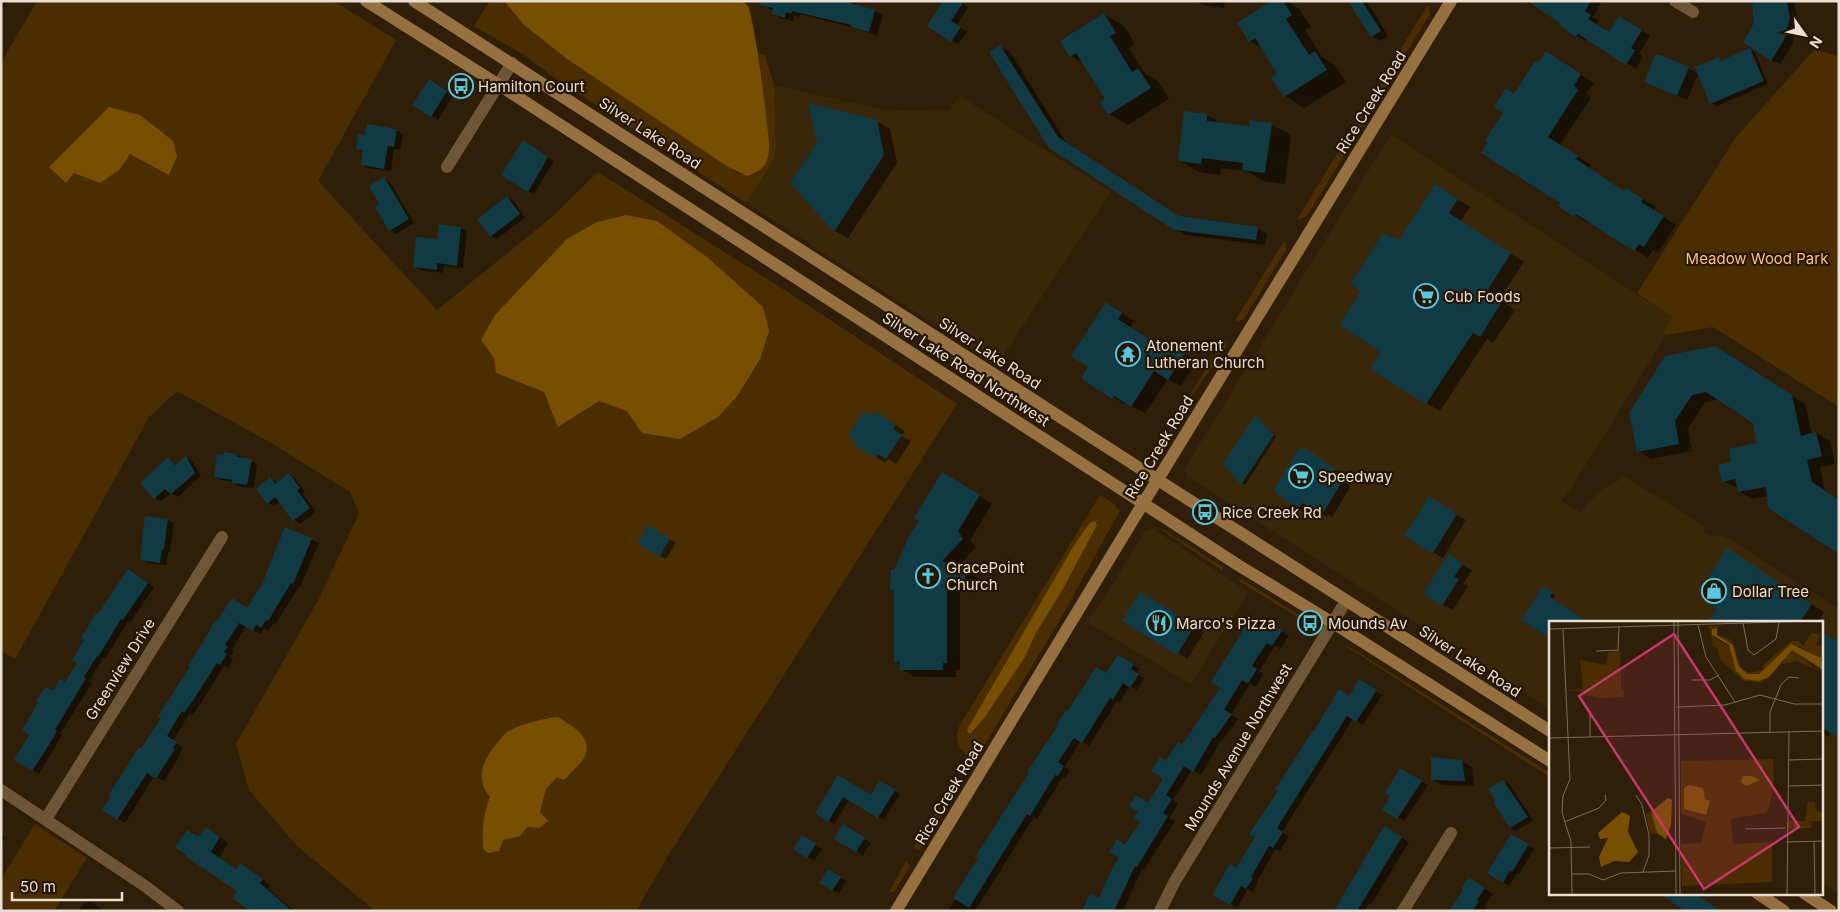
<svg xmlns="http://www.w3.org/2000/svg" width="1840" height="912" font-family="Inter,sans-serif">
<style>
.built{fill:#3a2608}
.green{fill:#4b2e00;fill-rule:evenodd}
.water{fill:#784e00}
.shadow{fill:#0007}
.building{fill:#103b44}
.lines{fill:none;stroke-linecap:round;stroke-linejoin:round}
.street{stroke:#6d5536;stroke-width:12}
.secondary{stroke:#96703e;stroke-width:12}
.labels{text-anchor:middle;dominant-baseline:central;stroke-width:4.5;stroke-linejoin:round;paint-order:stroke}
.poi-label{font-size:15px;fill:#eadfd2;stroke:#251602;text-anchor:start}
.street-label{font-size:15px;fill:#eadfd2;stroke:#251602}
.park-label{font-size:15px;fill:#ffc270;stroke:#251602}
.inset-road{fill:none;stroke:#7a6c59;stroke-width:1}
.view{fill:#c8366d;fill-opacity:0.15;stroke:#c8366d;stroke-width:2.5}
.inset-edge{fill:none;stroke:#eadfd2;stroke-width:2.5}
</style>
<rect width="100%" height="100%" fill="#2f1f09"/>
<g class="built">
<path d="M 774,85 L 880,109 L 921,111 L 936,108 L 948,111 L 960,96 L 1111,192 L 997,365 L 746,203 L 773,161 L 776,145 Z"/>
<path d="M 1391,134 L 1672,317 L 1663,333 L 1666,335 L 1574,484 L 1561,501 L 1581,513 L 1587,504 L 1603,489 L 1625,477 L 1706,527 L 1703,532 L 1712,536 L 1723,536 L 1733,541 L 1839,609 L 1839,894 L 1821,883 L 1821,622 L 1550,622 L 1550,709 L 1190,478 L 1188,480 L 1187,472 L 1183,471 Z"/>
<path d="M 1152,528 L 1248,592 L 1191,684 L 1086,622 L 1106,595 L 1144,532 Z"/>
</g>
<g class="green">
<path d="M 37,1 L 334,1 L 396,40 L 318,181 L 437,310 L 551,218 L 598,172 L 797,298 L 957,404 L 666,859 L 636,911 L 375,911 L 297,846 L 249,790 L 236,744 L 320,597 L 359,513 L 350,492 L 268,441 L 177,391 L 149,417 L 15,659 L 1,650 L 1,63 Z"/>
<path d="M 490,1 L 504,1 L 524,25 L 567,59 L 739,174 L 755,174 L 763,168 L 768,157 L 769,141 L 759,53 L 765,55 L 774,85 L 776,145 L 773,161 L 746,203 L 559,81 L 524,55 L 474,26 Z"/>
<path d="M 1427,6 L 1429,6 L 1430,15 L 1404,56 L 1397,59 L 1397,55 Z"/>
<path d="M 1815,49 L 1836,56 L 1839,54 L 1839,407 L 1713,327 L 1666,335 L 1663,333 L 1672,317 L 1637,293 L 1736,137 Z"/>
<path d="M 1383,79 L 1385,79 L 1387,82 L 1385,89 L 1307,216 L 1298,220 L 1298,218 Z"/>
<path d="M 1285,242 L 1286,250 L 1244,319 L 1236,322 L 1236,319 L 1283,243 Z"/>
<path d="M 1223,340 L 1226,340 L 1226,348 L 1189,399 L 1155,454 Z"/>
<path d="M 1100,495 L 1116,505 L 1115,507 L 1120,510 L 1117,516 L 1058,623 L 976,759 L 970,764 L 966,764 L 969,758 C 958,747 953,739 960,725 ZM 1097,522 L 1097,525 L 1063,589 L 1036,633 L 1025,657 L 985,717 L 971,733 L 969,734 L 967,731 L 968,728 L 1041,602 Z"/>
<path d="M 1163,529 L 1223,567 L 1223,571 L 1162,530 Z"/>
<path d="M 1240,579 L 1243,580 L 1312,623 L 1309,624 L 1237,580 Z"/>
<path d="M 1347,645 L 1550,773 L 1550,777 L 1347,647 Z"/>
<path d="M 951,788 L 953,793 L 951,799 L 920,850 L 913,849 Z"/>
<path d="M 35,824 L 87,858 L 54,911 L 1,911 L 1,879 Z"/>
<path d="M 906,861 L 910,866 L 894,892 L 889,892 Z"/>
</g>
<g class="water">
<path d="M 504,1 L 743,1 L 749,7 C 757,43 762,78 766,114 C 767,128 771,143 768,157 C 766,168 757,173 747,176 L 728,167 L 567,59 L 524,25 Z"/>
<path d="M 109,107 L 140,115 L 173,141 L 177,156 L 169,175 L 130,154 L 119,170 L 100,183 L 74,173 L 66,183 L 49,167 Z"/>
<path d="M 626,215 L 657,221 L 707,257 L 763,307 L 769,331 L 760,359 L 738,395 L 718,417 L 680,439 L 642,433 L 627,411 L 599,401 L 558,427 L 544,392 L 496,373 L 494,358 L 481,340 L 495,315 L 567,239 L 597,222 Z"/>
<path d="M 1095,521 L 1097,525 L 1063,589 L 1036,633 L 1025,657 L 985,717 L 971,733 L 969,734 L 967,731 L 968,728 L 1073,547 L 1083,532 L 1090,523 Z"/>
<path d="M 558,717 C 571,725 593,737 585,756 C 583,762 569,774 564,780 L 557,777 L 546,789 L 540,812 L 548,821 L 539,828 L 527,827 L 520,836 L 503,840 L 499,851 L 488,853 L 483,849 C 482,830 483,815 490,797 C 474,777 484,758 498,742 C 501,739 503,735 506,733 C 516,725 545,718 558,717 Z"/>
</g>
<g class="shadow">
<path d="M 1,1 L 7,1 L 1,10 Z"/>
<path d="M 770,1 L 856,1 L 856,6 L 875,11 L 883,15 L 877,36 L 855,28 L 800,14 L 799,17 L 794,16 L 793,21 L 781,18 L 773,14 L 774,11 L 768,8 Z"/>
<path d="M 959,1 L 968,7 L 957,25 L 967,32 L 958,44 L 928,25 Z"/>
<path d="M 1197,1 L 1225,1 L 1224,8 L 1203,5 Z"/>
<path d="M 1274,1 L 1287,1 L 1299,9 L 1311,27 L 1305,30 L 1322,57 L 1334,64 L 1346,82 L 1304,108 L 1285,96 L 1279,74 L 1263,48 L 1250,41 Z"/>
<path d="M 1350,1 L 1367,1 L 1388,36 L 1380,41 L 1372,36 Z"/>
<path d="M 1525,1 L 1602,1 L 1593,17 L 1599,21 L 1596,25 L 1610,34 L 1629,22 L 1650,36 L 1639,54 L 1643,56 L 1636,69 L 1587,39 L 1586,41 L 1577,36 L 1560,25 L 1562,22 L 1535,5 L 1534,6 Z"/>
<path d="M 1753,1 L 1794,1 L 1798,23 L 1792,45 L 1780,64 L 1771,60 L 1756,24 Z"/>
<path d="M 1104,14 L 1124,26 L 1135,44 L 1129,48 L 1145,74 L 1158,81 L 1169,99 L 1128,125 L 1109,114 L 1107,100 L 1084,64 L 1071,56 Z"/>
<path d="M 1000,47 L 1010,52 L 1068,145 L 1180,218 L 1257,228 L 1267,234 L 1265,245 L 1185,235 L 1050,148 Z"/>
<path d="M 1750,50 L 1755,53 L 1768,84 L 1717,106 L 1711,103 L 1718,59 L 1723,61 Z"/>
<path d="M 1559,60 L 1594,83 L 1586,94 L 1591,98 L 1560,145 L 1591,165 L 1589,168 L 1625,192 L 1640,197 L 1656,207 L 1654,210 L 1676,225 L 1658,253 L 1653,250 L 1648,258 L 1590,221 L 1588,223 L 1560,206 L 1561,203 L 1515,95 L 1539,65 Z"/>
<path d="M 1688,68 L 1698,74 L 1687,100 L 1645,82 Z"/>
<path d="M 429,81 L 453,96 L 438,120 L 414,105 Z"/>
<path d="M 1185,112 L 1207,115 L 1222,124 L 1250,128 L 1271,124 L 1291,135 L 1285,184 L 1263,181 L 1246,171 L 1221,168 L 1220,175 L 1199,172 L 1179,160 Z"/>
<path d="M 876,121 L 890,129 L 897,163 L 848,238 L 835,231 L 792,183 Z"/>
<path d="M 396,130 L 403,134 L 400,150 L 394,149 L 391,171 L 368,168 L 362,164 L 364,152 L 357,148 L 366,137 Z"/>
<path d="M 529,146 L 554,161 L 534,194 L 528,191 Z"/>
<path d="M 384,179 L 390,182 L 414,223 L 396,234 L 390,230 L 381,205 Z"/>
<path d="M 1436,185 L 1470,207 L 1461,221 L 1524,262 L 1499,299 L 1515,310 L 1493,343 L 1487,339 L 1440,411 L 1426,403 L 1383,351 L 1399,242 Z"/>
<path d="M 507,198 L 514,201 L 525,218 L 497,239 L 491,236 Z"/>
<path d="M 461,228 L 467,232 L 463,268 L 444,266 L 443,273 L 421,270 L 414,266 L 438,241 Z"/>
<path d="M 1120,312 L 1134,321 L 1130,327 L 1162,348 L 1179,350 L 1197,362 L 1181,386 L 1168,379 L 1145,413 L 1127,403 L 1126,405 L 1113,397 L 1090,366 Z"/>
<path d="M 1728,355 L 1805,404 L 1812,434 L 1816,433 L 1830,441 L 1835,464 L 1820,467 L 1825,491 L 1839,500 L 1839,553 L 1768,496 L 1752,499 L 1739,491 L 1738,488 L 1723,481 L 1733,463 L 1758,444 L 1754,422 L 1719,399 L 1705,402 L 1688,429 L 1692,451 L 1651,459 L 1638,451 Z"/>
<path d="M 872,417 L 885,418 L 905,431 L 902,436 L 911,441 L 896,464 L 888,459 L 885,463 L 876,457 Z"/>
<path d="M 1256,417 L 1276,437 L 1245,485 L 1225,464 Z"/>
<path d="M 225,453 L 237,455 L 257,464 L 254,488 L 239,486 L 233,482 L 221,480 L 215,476 Z"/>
<path d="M 1312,454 L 1344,475 L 1341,480 L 1351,486 L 1332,517 L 1328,514 L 1327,517 L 1311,507 L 1307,513 L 1299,508 Z"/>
<path d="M 186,457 L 192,461 L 201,476 L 178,497 L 171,493 L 161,501 L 155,498 L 168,459 L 177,465 Z"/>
<path d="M 289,475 L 295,478 L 305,492 L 303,494 L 316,512 L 300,524 L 294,520 L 280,502 L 274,506 L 268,503 L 271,479 L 278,483 Z"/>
<path d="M 956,481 L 992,504 L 970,540 L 976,547 L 955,569 L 966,572 L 980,579 L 977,592 L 960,588 L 960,670 L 956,670 L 956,677 L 914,677 L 901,669 L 901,664 L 895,661 L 895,592 L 891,589 L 895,571 Z"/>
<path d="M 1439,504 L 1466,520 L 1443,558 L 1433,552 Z"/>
<path d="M 167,520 L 174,523 L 170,552 L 168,552 L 166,565 L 148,563 L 142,559 Z"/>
<path d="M 648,526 L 676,543 L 666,559 L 659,556 Z"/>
<path d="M 286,528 L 319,543 L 300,587 L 299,586 L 276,624 L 274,623 L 268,631 L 264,628 L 260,634 L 246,626 L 232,650 L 234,651 L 230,657 L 233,659 L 228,668 L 224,666 L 201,703 L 192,716 L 189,714 L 173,741 L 183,747 L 180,753 L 181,754 L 164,781 L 154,776 L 125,823 L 103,810 L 142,751 L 248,610 L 263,584 Z"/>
<path d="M 1448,556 L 1472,570 L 1463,584 L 1468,586 L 1453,610 L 1443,605 Z"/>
<path d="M 1741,558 L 1824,612 L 1818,622 L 1709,622 L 1718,608 Z"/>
<path d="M 135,574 L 154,587 L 130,623 L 128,621 L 105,659 L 103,658 L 89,682 L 92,683 L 60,734 L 62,735 L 39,774 L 16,760 L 53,693 L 66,684 L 79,662 L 98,616 Z"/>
<path d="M 1543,587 L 1555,595 L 1552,600 L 1587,622 L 1550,622 L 1550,637 Z"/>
<path d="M 1150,599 L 1204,632 L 1187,659 L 1178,653 Z"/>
<path d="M 1275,627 L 1289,636 L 1280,649 L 1275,646 L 1259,671 L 1263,674 L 1256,687 L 1250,683 L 1231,715 L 1238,719 L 1222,741 L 1221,740 L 1201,775 L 1192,770 L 1173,800 L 1178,804 L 1169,818 L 1175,821 L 1144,870 L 1142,869 L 1123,911 L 1084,911 L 1099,900 L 1126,846 L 1142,822 L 1148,804 L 1164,778 L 1167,763 L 1183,746 L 1264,629 Z"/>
<path d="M 1821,632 L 1839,643 L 1839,738 L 1831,733 L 1828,737 L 1821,733 Z"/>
<path d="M 1118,656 L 1140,669 L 1137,674 L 1144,678 L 1137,690 L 1130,686 L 1120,702 L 1117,701 L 1089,746 L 1081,741 L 1064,767 L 1070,770 L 1065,779 L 1062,778 L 1037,819 L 1034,817 L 975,911 L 948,911 L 1069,713 L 1107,675 Z"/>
<path d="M 1359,681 L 1382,695 L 1363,725 L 1353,719 L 1282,832 L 1289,836 L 1280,851 L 1276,849 L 1257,881 L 1258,882 L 1253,892 L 1248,889 L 1237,908 L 1214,894 L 1237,870 L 1256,837 L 1279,791 L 1315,732 L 1349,697 Z"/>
<path d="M 1462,761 L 1472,767 L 1474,786 L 1442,785 L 1432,779 Z"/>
<path d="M 1401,769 L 1428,785 L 1404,821 L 1384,809 L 1392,796 Z"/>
<path d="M 839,776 L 871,796 L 881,782 L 900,794 L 884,820 L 849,800 L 834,824 L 816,813 Z"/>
<path d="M 1503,781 L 1509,784 L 1533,820 L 1516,831 L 1510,828 Z"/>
<path d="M 843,826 L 871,843 L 863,855 L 836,838 Z"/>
<path d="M 1385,827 L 1409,842 L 1371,905 L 1368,904 L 1365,911 L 1336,911 Z"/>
<path d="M 215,833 L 228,843 L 219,858 L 237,870 L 249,870 L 270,885 L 268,889 L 294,911 L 264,911 L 239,890 L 199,838 Z"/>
<path d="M 1,835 L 6,837 L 1,844 Z"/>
<path d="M 1511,835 L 1534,849 L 1519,874 L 1517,873 L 1509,886 L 1488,873 Z"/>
<path d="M 802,837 L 822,849 L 814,861 L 795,849 Z"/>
<path d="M 829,870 L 846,881 L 839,893 L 832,890 Z"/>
<path d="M 1469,878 L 1493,894 L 1484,906 L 1487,907 L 1484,911 L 1450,911 L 1465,890 Z"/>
<path d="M 87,899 L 102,909 L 100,911 L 79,911 Z"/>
</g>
<g class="building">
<path d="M 760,1 L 844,1 L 875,10 L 869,32 L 851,27 L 851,25 L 792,11 L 791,14 L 786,12 L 785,18 L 772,14 L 773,8 L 760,5 Z"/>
<path d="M 943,1 L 964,1 L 951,21 L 961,27 L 951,42 L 927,26 Z"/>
<path d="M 1271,1 L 1283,1 L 1292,15 L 1286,19 L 1309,55 L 1315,51 L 1327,70 L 1284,97 L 1271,78 L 1277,74 L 1255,38 L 1249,42 L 1237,23 Z"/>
<path d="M 1348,1 L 1362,1 L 1381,31 L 1371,37 Z"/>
<path d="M 1527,1 L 1591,1 L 1585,11 L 1591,15 L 1588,19 L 1609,32 L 1619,16 L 1642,30 L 1631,48 L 1635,50 L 1626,65 L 1578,34 L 1576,37 L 1559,25 L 1560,23 Z"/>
<path d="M 1752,1 L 1787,1 L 1790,18 L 1784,40 L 1771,61 L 1743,42 L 1754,23 Z"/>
<path d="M 1104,13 L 1116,33 L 1110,36 L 1132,72 L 1138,68 L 1151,88 L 1108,115 L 1100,102 L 1105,99 L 1076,53 L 1070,57 L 1060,41 Z"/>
<path d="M 1000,45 L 1058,137 L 1179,216 L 1258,227 L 1256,240 L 1174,230 L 1049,148 L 989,52 Z"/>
<path d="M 1750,48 L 1764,81 L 1710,104 L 1695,67 L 1719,57 L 1720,61 Z"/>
<path d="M 1546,51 L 1581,74 L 1574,86 L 1578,90 L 1548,137 L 1578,156 L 1576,159 L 1624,191 L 1626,188 L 1643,199 L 1641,202 L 1664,216 L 1644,247 L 1639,244 L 1634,251 L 1576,214 L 1574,217 L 1558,206 L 1560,203 L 1481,153 L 1488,142 L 1485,140 L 1503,113 L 1494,107 L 1506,88 L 1514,94 L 1535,61 L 1538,63 Z"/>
<path d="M 1655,55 L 1660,55 L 1689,67 L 1677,96 L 1644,82 Z"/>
<path d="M 429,79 L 447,91 L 431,117 L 412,105 Z"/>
<path d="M 808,103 L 877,120 L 884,155 L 834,232 L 790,183 L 817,143 Z"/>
<path d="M 1184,111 L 1207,114 L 1207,121 L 1249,126 L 1249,120 L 1272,123 L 1265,173 L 1242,170 L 1243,163 L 1202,158 L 1201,164 L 1178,161 Z"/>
<path d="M 367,124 L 397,129 L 394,147 L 388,146 L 384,169 L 361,165 L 363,150 L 356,149 L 358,134 L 365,135 Z"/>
<path d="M 523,140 L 548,157 L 528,192 L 501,175 Z"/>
<path d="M 384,177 L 409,219 L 389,231 L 375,207 L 379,204 L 369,186 Z"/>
<path d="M 1435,184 L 1458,199 L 1449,213 L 1511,253 L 1487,291 L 1502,302 L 1480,337 L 1473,333 L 1426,404 L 1370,369 L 1381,352 L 1339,325 L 1361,291 L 1350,284 L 1383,233 L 1399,240 Z"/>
<path d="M 507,196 L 520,214 L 490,237 L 477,219 Z"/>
<path d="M 439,224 L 461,227 L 457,266 L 437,263 L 437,270 L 413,267 L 416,237 L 437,239 Z"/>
<path d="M 1106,302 L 1122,313 L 1118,319 L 1161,347 L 1165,340 L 1185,353 L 1168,380 L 1154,371 L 1131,407 L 1114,396 L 1112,399 L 1081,378 L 1088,367 L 1071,356 Z"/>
<path d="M 1715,346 L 1792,395 L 1801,436 L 1816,432 L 1822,456 L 1807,460 L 1812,482 L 1839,500 L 1839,554 L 1768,508 L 1766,487 L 1738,492 L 1735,479 L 1722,482 L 1718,465 L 1731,462 L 1729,449 L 1756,443 L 1753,423 L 1706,392 L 1692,395 L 1675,421 L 1679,444 L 1637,452 L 1629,413 L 1665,356 Z"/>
<path d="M 864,411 L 871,416 L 875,411 L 896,425 L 893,429 L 902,435 L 886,459 L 878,454 L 875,458 L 853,444 L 855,440 L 848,435 Z"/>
<path d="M 1255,415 L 1274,435 L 1241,485 L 1223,464 Z"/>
<path d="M 1303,447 L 1336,469 L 1333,474 L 1343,480 L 1323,513 L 1319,510 L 1318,513 L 1302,503 L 1298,509 L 1274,492 L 1275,490 L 1274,489 L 1300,448 L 1302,449 Z"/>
<path d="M 224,452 L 237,454 L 237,457 L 252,459 L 247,485 L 232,483 L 232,480 L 214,477 L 217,454 L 223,455 Z"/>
<path d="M 186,456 L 195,473 L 171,494 L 165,489 L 154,499 L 140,483 L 168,457 L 175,465 Z"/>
<path d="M 942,472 L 980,495 L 958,531 L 963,539 L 942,561 L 949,564 L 948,566 L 967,571 L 963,585 L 947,582 L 947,663 L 943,663 L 943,670 L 899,670 L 900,662 L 894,662 L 894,590 L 890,590 L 891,569 L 894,570 L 909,536 L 919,521 L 914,518 Z"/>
<path d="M 289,473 L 300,488 L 297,490 L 310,508 L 293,521 L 275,497 L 267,504 L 256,489 L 270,477 L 275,484 Z"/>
<path d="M 1429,496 L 1457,514 L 1433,553 L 1404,536 Z"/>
<path d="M 145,516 L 168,519 L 164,549 L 162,549 L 160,563 L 140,560 Z"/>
<path d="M 648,525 L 670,539 L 659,557 L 637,543 Z"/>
<path d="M 285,527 L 312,538 L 293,584 L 291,583 L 268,621 L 266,620 L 261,628 L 256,625 L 253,631 L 239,623 L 225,645 L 228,646 L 224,652 L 227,654 L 220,665 L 217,663 L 194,699 L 184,713 L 182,711 L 167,736 L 177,742 L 173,748 L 175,749 L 157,777 L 154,778 L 147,773 L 117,820 L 102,810 L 110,797 L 108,796 L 139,747 L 141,749 L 161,718 L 158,716 L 190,667 L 188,666 L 216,620 L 217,621 L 232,598 L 247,608 L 262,584 Z"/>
<path d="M 1727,548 L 1812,604 L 1800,622 L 1708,622 L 1717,608 L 1706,602 L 1703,586 Z"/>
<path d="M 1448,554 L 1463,563 L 1454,577 L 1459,579 L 1442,606 L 1423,594 Z"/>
<path d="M 128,569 L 148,583 L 123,620 L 121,619 L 98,657 L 97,656 L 84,677 L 86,678 L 55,730 L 57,731 L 50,743 L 32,771 L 14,760 L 29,735 L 22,730 L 38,703 L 36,701 L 45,687 L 53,691 L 60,679 L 65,682 L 77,663 L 72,660 L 84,640 L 81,638 L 96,613 L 98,614 Z"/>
<path d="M 1543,586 L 1553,592 L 1550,597 L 1589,622 L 1550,622 L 1550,638 L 1521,620 Z"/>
<path d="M 1140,592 L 1195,625 L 1177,655 L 1122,621 Z"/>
<path d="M 1250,619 L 1263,628 L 1267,621 L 1282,631 L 1272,646 L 1267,643 L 1252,666 L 1257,669 L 1248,684 L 1242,680 L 1224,710 L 1232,714 L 1215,738 L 1213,737 L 1193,772 L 1184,766 L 1166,795 L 1172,799 L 1163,813 L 1168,816 L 1137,867 L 1135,866 L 1114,911 L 1082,911 L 1090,894 L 1099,898 L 1112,869 L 1119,858 L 1109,852 L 1117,839 L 1125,845 L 1140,822 L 1133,818 L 1138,812 L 1129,806 L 1136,795 L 1148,803 L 1163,779 L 1151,771 L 1160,757 L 1166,761 L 1178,742 L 1182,745 L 1220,688 L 1211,682 Z"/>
<path d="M 1821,631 L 1839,642 L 1839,738 L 1821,727 Z"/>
<path d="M 1118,655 L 1134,664 L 1131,669 L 1139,674 L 1130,688 L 1123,683 L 1113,700 L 1110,698 L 1082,743 L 1074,738 L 1058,762 L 1064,766 L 1058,776 L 1055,775 L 1030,816 L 1027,814 L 969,908 L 953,898 L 978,858 L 975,857 L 1029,773 L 1027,772 L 1057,727 L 1056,726 L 1066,710 L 1068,711 L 1096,667 L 1106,673 Z"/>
<path d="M 1359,679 L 1377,690 L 1356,722 L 1347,716 L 1277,828 L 1283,832 L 1273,848 L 1269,846 L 1251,877 L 1253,878 L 1246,889 L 1241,886 L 1230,905 L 1212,895 L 1230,864 L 1236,868 L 1255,837 L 1249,834 L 1278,791 L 1275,790 L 1313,730 L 1314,731 L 1339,689 L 1349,696 Z"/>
<path d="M 1431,757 L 1462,760 L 1465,781 L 1431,780 Z"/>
<path d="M 1400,768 L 1422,781 L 1397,819 L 1382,810 L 1390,796 L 1385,793 Z"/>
<path d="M 838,775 L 871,795 L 880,780 L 895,790 L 878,818 L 843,797 L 828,822 L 815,813 Z"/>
<path d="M 1503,780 L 1528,817 L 1510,828 L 1493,802 L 1495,800 L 1488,789 Z"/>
<path d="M 843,824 L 865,838 L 856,852 L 834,839 Z"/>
<path d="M 1384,826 L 1402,837 L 1357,911 L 1334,911 Z"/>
<path d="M 206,827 L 220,837 L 211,852 L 236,869 L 240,863 L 263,879 L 260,883 L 292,911 L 250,911 L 232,898 L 237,891 L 185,856 L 186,855 L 175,847 L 187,830 L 198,837 Z"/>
<path d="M 1511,834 L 1529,844 L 1512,872 L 1510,870 L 1503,883 L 1487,873 Z"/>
<path d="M 802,835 L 816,844 L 807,858 L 793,849 Z"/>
<path d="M 828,869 L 841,877 L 832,891 L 819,883 Z"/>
<path d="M 1469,877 L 1485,888 L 1477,900 L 1479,902 L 1472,911 L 1449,911 L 1463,890 L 1461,888 Z"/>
<path d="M 1658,893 L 1694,893 L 1721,911 L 1685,911 Z"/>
</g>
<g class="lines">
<g class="street">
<path d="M 1675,1 L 1693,12"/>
<path d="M 447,167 L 512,63"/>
<path d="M 1,790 L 145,886 L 178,911"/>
<path d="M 46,819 L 222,537"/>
<path d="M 1160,911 L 1175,881 L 1346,601"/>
<path d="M 1403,911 L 1451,833"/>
</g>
<g class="secondary">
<path d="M 366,1 L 499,85 L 1238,565 L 1333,623 L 1550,761"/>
<path d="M 414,1 L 1158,480 L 1550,731"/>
<path d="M 1757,893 L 1784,911"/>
<path d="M 1804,893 L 1831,911"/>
<path d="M 896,911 L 1136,515 L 1451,1"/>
</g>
</g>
<defs>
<symbol id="bus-ring" viewBox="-11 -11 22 22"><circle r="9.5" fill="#251602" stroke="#56c9e0" stroke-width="1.5"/><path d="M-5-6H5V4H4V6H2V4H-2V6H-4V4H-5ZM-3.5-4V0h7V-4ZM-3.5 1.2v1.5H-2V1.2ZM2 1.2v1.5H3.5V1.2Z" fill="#56c9e0"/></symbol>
<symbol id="supermarket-ring" viewBox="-11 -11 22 22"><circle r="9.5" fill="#251602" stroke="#56c9e0" stroke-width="1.5"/><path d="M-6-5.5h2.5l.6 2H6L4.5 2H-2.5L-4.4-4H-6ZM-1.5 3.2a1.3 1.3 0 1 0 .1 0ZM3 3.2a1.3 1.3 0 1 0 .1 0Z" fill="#56c9e0"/></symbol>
<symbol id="temple-ring" viewBox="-11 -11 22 22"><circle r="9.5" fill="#251602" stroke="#56c9e0" stroke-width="1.5"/><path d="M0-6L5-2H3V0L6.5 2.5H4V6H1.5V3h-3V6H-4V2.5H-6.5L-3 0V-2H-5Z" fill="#56c9e0"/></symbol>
<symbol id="church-ring" viewBox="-11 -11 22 22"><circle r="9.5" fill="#251602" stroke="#56c9e0" stroke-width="1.5"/><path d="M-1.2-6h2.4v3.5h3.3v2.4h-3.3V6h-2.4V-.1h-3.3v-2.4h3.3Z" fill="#56c9e0"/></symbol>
<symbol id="shop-ring" viewBox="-11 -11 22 22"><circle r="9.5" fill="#251602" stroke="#56c9e0" stroke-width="1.5"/><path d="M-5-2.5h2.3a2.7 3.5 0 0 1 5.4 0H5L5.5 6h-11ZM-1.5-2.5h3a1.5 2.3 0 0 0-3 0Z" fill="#56c9e0"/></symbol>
<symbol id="restaurant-ring" viewBox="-11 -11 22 22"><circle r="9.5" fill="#251602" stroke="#56c9e0" stroke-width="1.5"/><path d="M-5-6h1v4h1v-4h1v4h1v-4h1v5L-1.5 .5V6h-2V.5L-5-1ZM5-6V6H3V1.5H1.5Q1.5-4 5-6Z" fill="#56c9e0"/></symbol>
</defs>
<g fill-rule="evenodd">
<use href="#bus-ring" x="447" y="72" width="28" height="28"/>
<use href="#supermarket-ring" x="1412" y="282" width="28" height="28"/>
<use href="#temple-ring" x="1114" y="340" width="28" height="28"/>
<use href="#supermarket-ring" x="1287" y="462" width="28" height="28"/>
<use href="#bus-ring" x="1191" y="498" width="28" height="28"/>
<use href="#church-ring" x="914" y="562" width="28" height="28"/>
<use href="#shop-ring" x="1700" y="577" width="28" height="28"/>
<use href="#restaurant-ring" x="1145" y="609" width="28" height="28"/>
<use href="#bus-ring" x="1296" y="609" width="28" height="28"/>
</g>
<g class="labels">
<g class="poi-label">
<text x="478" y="86">Hamilton Court</text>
<text x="1444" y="296">Cub Foods</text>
<text x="1146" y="345">Atonement<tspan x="1146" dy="17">Lutheran Church</tspan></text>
<text x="1318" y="476">Speedway</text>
<text x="1222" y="512">Rice Creek Rd</text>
<text x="946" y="567">GracePoint<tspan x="946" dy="17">Church</tspan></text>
<text x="1732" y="591">Dollar Tree</text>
<text x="1176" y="623">Marco's Pizza</text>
<text x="1328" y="623">Mounds Av</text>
</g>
<g class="street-label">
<text transform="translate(1371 102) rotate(-58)">Rice Creek Road</text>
<text transform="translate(650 133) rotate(33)">Silver Lake Road</text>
<text transform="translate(990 353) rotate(33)">Silver Lake Road</text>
<text transform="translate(966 369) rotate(33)">Silver Lake Road Northwest</text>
<text transform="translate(1159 447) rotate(-59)">Rice Creek Road</text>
<text transform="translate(1470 661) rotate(33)">Silver Lake Road</text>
<text transform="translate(120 669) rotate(-58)">Greenview Drive</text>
<text transform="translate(1238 747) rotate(-59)">Mounds Avenue Northwest</text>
<text transform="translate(949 793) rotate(-59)">Rice Creek Road</text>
</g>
<g class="park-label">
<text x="1757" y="258">Meadow Wood Park</text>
</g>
</g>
<g transform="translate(1549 621)">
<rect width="274" height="274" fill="#2f1f09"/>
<path d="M 160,5 L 169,5 L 169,13 L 180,18 L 184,22 L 192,48 L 200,52 L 214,49 L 213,45 L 242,20 L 250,20 L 254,25 L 263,11 L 271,14 L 267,24 L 274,26 L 274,39 L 250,25 L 230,34 L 210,53 L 198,53 L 193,50 L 189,44 L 184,24 L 169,14 L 168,11 L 168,7 L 164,7 L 164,16 L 181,26 L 184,42 L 190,54 L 210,60 L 230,47 L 212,62 L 195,60 L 172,40 L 168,27 L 164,25 ZM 71,28 L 72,66 L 76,71 L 74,76 L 51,77 L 36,74 L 31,70 L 18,70 L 34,68 L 31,39 L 57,44 L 59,32 ZM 245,29 L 263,45 L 274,51 L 248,40 L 233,43 L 239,31 ZM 224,138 L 225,164 L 220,188 L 216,192 L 182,198 L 184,223 L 223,221 L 223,261 L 133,265 L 132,223 L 152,222 L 157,201 L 132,193 L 132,140 ZM 259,180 L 266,181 L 267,190 L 274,192 L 274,200 L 263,200 L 262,207 L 238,208 L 239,200 L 256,200 ZM 104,189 L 108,212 L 101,213 L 97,193 Z" fill="#4b2e00"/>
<path d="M 168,7 L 168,14 L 184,24 L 189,44 L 198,53 L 210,53 L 242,23 L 272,37 L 274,49 L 243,29 L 220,56 L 210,60 L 196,58 L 187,50 L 180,24 L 163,14 L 163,8 ZM 194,155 L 203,155 L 211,159 L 197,165 L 192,161 ZM 140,164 L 154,167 L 156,178 L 161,180 L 157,194 L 135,188 L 135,167 ZM 119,177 L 123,179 L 122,204 L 117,218 L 108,212 L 103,194 L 104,189 ZM 73,191 L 81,195 L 79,211 L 89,231 L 80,241 L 65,240 L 52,246 L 50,236 L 59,217 L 51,218 L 49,212 Z" fill="#784e00"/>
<path class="inset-road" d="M 125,0 L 127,274M 129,0 L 131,274M 194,2 L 199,29 L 205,34 L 227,18 L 230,1M 149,4 L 157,36 L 186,81M 0,8 L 263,0M 14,8 L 21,158 L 14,175 L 13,191 L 22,221 L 23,274M 47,30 L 69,29 L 70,6M 143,59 L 161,59 L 170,54M 128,86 L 176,84 L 211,74 L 245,83 L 274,83M 41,90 L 41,116M 221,111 L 221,91 L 232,64 L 240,56 L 250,57M 0,117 L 274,110M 240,139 L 274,138M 240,165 L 274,164M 87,174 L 93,184 L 100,214 L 100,234 L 94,251M 15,201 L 50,187 L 57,179 L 56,174M 196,208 L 237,207M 265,220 L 266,274M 237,221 L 274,220M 0,227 L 41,226M 22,253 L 40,253 L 54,259 L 72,252 L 127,250M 238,274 L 240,111"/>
<path class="view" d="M 125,13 L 250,206 L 155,268 L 30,75 Z"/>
<rect width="274" height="274" class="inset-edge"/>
</g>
<rect width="1840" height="912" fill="none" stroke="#eadfd2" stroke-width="5"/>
<g transform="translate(1805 35) rotate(123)" stroke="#251602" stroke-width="4" paint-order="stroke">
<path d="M0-4L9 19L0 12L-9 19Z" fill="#eadfd2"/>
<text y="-8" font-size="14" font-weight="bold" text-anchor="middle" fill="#eadfd2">N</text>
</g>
<path d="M12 892v8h110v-8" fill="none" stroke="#eadfd2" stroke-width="2.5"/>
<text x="20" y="892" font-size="15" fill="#eadfd2" stroke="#251602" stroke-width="4" paint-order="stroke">50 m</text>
</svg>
